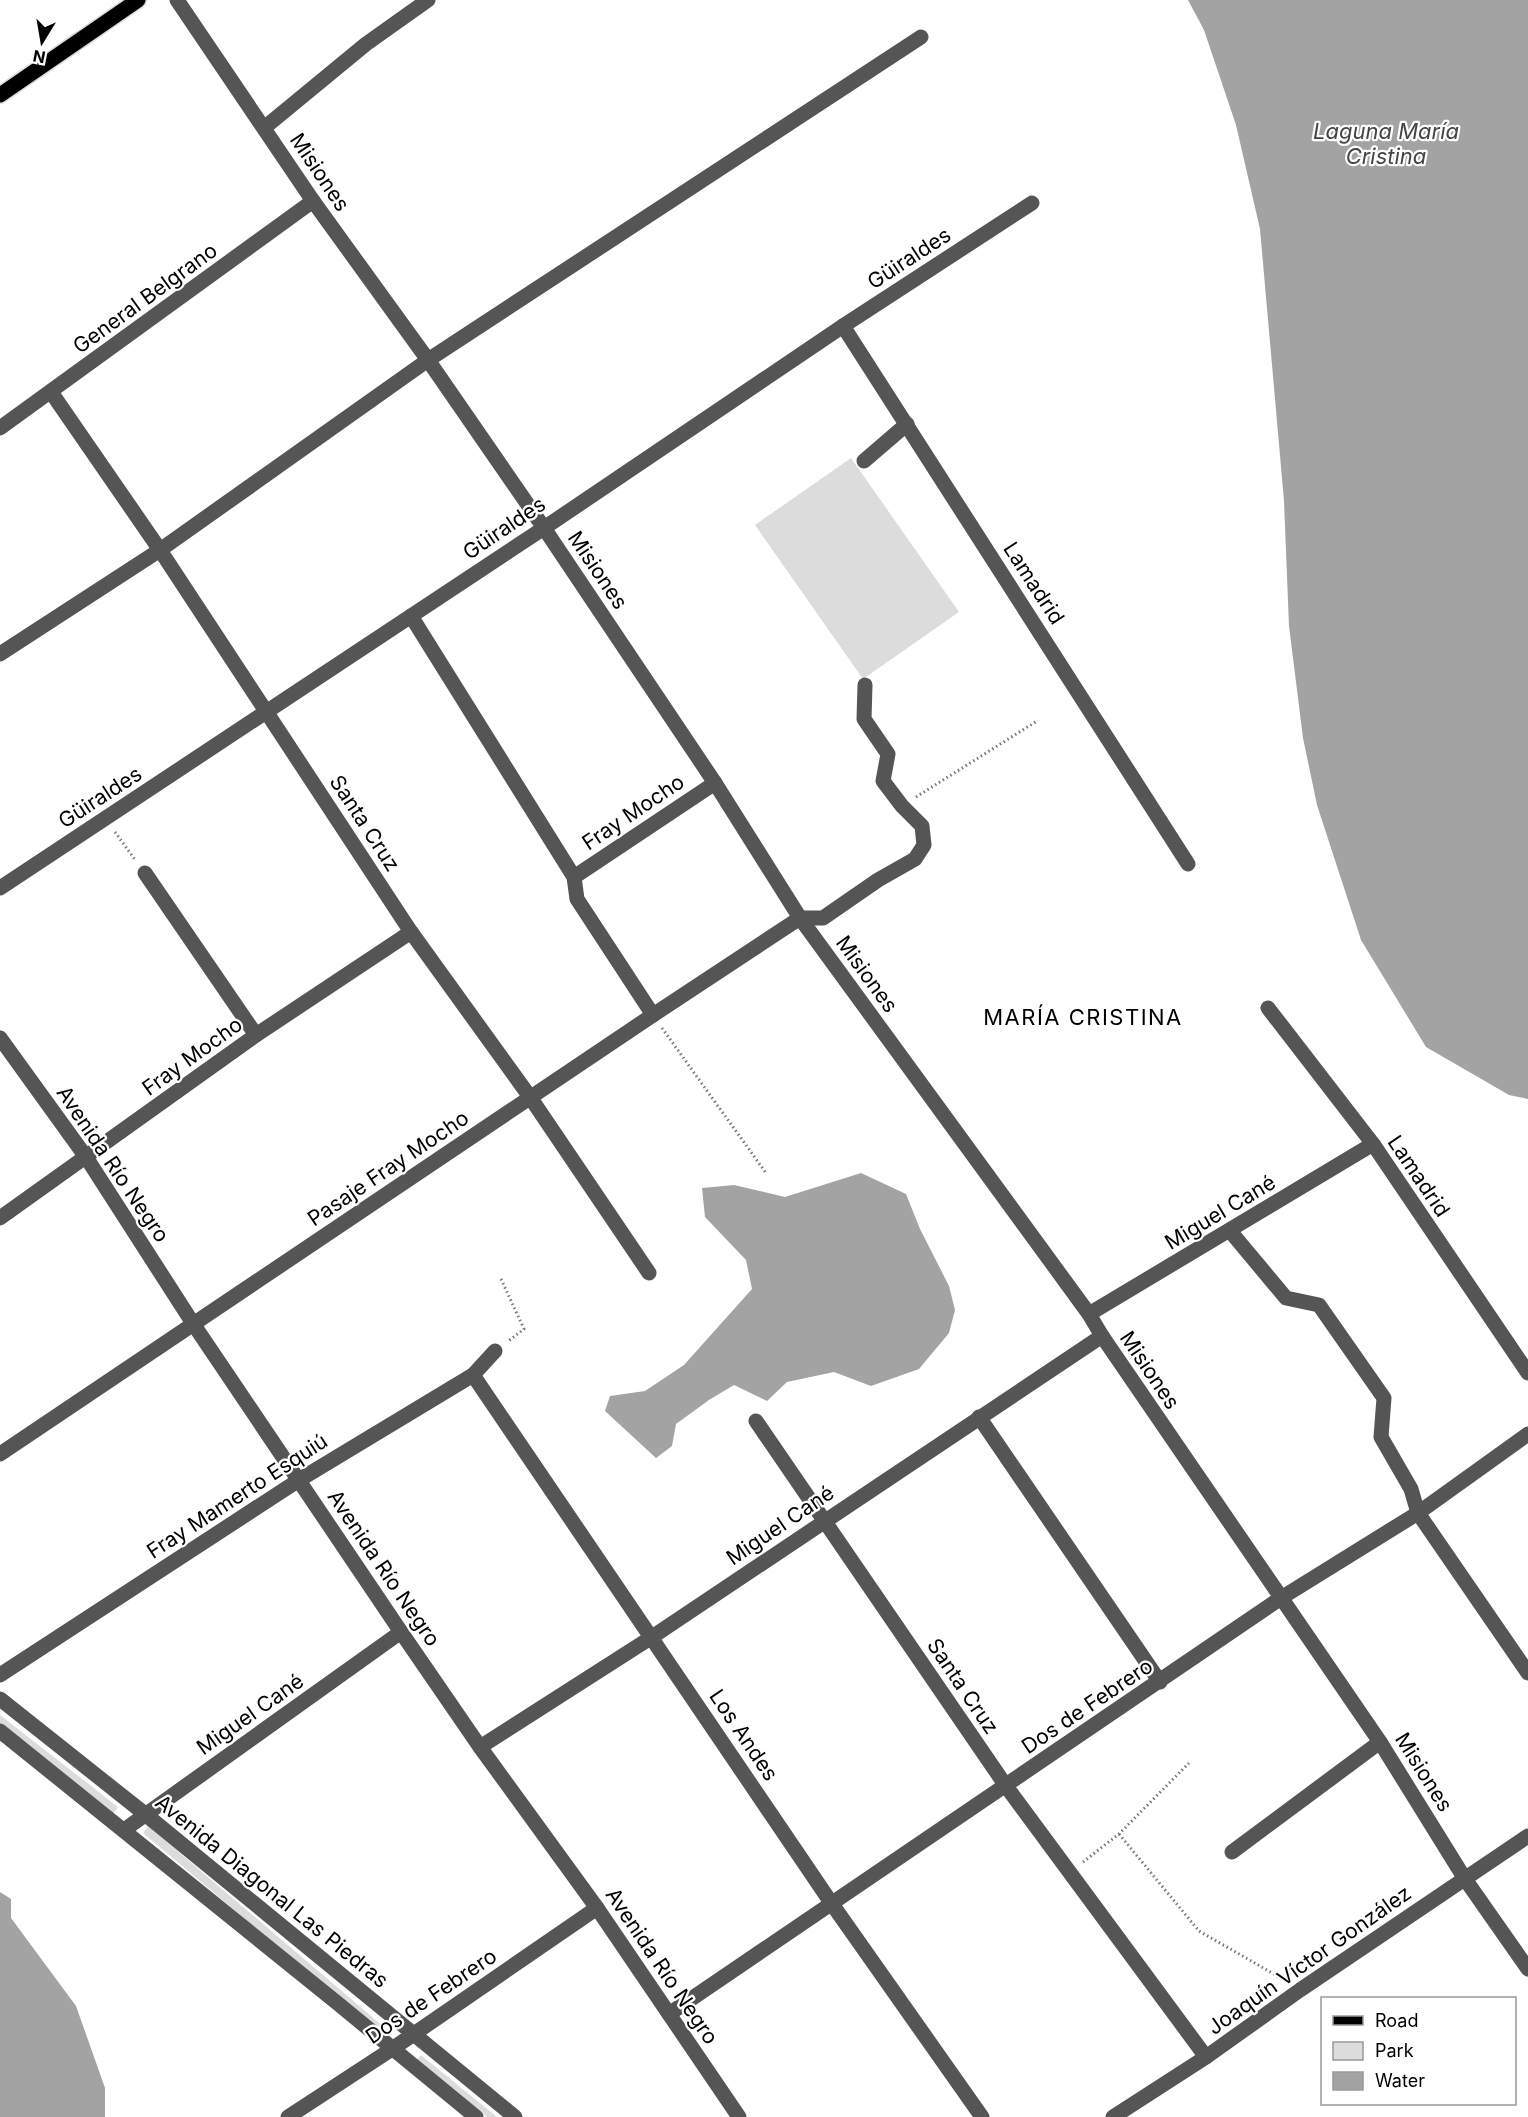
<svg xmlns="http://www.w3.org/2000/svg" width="1528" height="2117" font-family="Inter,sans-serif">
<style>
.green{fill:#dcdcdc}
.water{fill:#a3a3a3}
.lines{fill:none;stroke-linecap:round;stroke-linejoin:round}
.major-casing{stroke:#dbdbdb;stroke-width:18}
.path{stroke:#777;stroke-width:3;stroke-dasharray:1.5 3;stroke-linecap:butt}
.minor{stroke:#555;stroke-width:15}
.major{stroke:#000;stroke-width:15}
.labels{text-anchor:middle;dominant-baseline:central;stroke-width:4.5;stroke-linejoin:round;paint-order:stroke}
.street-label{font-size:21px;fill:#000;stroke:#fff}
.water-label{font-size:22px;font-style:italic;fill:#444;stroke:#fff}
.neighbourhood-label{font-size:22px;letter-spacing:1.5px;fill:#000;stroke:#fff}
</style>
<rect width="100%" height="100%" fill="#fff"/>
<g class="green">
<path d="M 851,458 L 959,612 L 863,679 L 755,525 Z"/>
<path d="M 0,1715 L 118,1807 L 113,1814 L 0,1726 Z"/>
<path d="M 148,1826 L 391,2033 L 386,2038 L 143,1833 Z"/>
<path d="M 421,2055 L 497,2117 L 487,2117 L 417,2060 Z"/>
</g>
<g class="water">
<path d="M 1188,0 L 1528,0 L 1528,1099 L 1509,1095 L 1426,1047 L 1361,940 L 1317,805 L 1303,738 L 1289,626 L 1284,501 L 1260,229 L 1236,125 L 1204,30 Z"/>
<path d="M 861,1173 L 906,1194 L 920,1229 L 949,1286 L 955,1310 L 949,1333 L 919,1369 L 871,1386 L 834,1372 L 787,1382 L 767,1401 L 734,1385 L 709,1400 L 676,1424 L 672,1446 L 656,1458 L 605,1411 L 610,1396 L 645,1391 L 684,1365 L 752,1289 L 746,1260 L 705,1217 L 702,1188 L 734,1185 L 785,1197 Z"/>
<path d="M 0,1892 L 11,1899 L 11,1918 L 76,2006 L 105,2088 L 105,2117 L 0,2117 Z"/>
</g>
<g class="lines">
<defs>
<path id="major" d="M 0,95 L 138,0"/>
</defs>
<use href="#major" class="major-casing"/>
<g class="path">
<path d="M 916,797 L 1037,721"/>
<path d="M 115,832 L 136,861"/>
<path d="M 662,1028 L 766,1173"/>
<path d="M 501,1279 L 524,1329 L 507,1342"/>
<path d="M 1119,1834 L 1199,1931 L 1286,1981"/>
<path d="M 1083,1862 L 1119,1834 L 1189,1763"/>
</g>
<g class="minor">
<path d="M 177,0 L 313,201 L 428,360 L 544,528 L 715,783 L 800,918 L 1089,1314 L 1102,1336 L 1380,1742 L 1465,1879 L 1528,1969"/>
<path d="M 264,128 L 366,44 L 428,0"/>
<path d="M 843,326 L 1188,864"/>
<path d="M 51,392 L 160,550 L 411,932 L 530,1097 L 649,1273"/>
<path d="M 0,428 L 313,201"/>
<path d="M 864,461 L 907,424"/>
<path d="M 411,616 L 574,877 L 577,899 L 653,1015"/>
<path d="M 0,654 L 160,550 L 428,360 L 921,37"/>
<path d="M 145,873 L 256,1035"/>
<path d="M 574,877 L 715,783"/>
<path d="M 0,888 L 544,528 L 843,326 L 1032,203"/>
<path d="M 1268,1008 L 1373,1144 L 1528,1373"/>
<path d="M 0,1038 L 86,1157 L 194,1325 L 401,1632 L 480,1747 L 597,1908 L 739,2117"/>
<path d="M 0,1218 L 256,1035 L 411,932"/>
<path d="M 1230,1231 L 1286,1298 L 1319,1305 L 1384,1398 L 1381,1437 L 1411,1489 L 1418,1513 L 1528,1673"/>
<path d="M 1089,1314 L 1373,1144"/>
<path d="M 473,1375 L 832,1904 L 982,2117"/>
<path d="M 979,1417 L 1160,1682"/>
<path d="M 756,1421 L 1006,1786 L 1206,2057"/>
<path d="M 0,1454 L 653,1015 L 800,918 L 823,918 L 878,880 L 915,859 L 924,845 L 922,826 L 902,806 L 883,781 L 888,754 L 864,719 L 865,685"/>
<path d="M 0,1675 L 299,1480 L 473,1375 L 495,1351"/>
<path d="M 0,1699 L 145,1814 L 515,2117"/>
<path d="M 0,1731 L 336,2002 L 476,2117"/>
<path d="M 480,1747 L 652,1637 L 1102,1336"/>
<path d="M 124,1830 L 401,1632"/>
<path d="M 1232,1852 L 1380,1742"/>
<path d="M 669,2014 L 1281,1598 L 1418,1513 L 1528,1434"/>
<path d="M 288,2117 L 392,2049 L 597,1908"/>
<path d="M 1113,2117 L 1206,2057 L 1300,1990 L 1528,1836"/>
</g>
<use href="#major" class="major"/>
</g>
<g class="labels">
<g class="street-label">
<text transform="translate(320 172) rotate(56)">Misiones</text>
<text transform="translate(909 258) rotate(-33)">Güiraldes</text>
<text transform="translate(145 298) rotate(-36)">General Belgrano</text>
<text transform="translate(504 528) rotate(-34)">Güiraldes</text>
<text transform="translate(598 570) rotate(56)">Misiones</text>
<text transform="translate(1034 583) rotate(57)">Lamadrid</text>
<text transform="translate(100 797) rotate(-33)">Güiraldes</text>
<text transform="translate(633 812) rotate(-34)">Fray Mocho</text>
<text transform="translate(365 823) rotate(57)">Santa Cruz</text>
<text transform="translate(867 974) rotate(54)">Misiones</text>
<text transform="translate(192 1056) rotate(-36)">Fray Mocho</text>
<text transform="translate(113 1164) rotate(56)">Avenida Río Negro</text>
<text transform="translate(388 1168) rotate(-34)">Pasaje Fray Mocho</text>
<text transform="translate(1419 1176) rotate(56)">Lamadrid</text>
<text transform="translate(1220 1212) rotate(-31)">Miguel Cané</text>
<text transform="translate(1150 1370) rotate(56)">Misiones</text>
<text transform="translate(237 1496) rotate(-33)">Fray Mamerto Esquiú</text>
<text transform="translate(780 1525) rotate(-34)">Miguel Cané</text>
<text transform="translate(384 1568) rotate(56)">Avenida Río Negro</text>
<text transform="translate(963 1686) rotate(56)">Santa Cruz</text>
<text transform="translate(1087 1706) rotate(-34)">Dos de Febrero</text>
<text transform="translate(250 1714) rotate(-35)">Miguel Cané</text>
<text transform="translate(744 1735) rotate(56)">Los Andes</text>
<text transform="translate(1424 1772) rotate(58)">Misiones</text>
<text transform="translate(272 1891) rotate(39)">Avenida Diagonal Las Piedras</text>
<text transform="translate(1309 1960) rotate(-35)">Joaquín Víctor González</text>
<text transform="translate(662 1966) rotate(56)">Avenida Río Negro</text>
<text transform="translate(431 1996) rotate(-34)">Dos de Febrero</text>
</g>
<g class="water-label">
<text x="1386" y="131">Laguna María<tspan x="1386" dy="25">Cristina</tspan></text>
</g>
<g class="neighbourhood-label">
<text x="1083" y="1017">MARÍA CRISTINA</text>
</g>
</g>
<rect x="1321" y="1997" width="195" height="108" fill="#ffffff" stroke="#999999" stroke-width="1.5"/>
<rect x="1333" y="2016" width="30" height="9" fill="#000000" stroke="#999999" stroke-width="1.5"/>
<text x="1375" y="2027" font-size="18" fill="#000000">Road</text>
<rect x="1333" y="2042" width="30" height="18" fill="#dcdcdc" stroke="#999999" stroke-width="1.5"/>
<text x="1375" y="2057" font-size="18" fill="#000000">Park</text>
<rect x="1333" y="2072" width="30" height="18" fill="#a3a3a3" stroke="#999999" stroke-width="1.5"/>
<text x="1375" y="2087" font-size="18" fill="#000000">Water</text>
<g transform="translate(42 42) rotate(191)" stroke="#ffffff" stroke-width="4.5" paint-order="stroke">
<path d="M0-4.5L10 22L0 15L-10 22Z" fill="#000000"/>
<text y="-9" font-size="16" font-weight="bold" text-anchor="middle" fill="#000000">N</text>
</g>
</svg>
